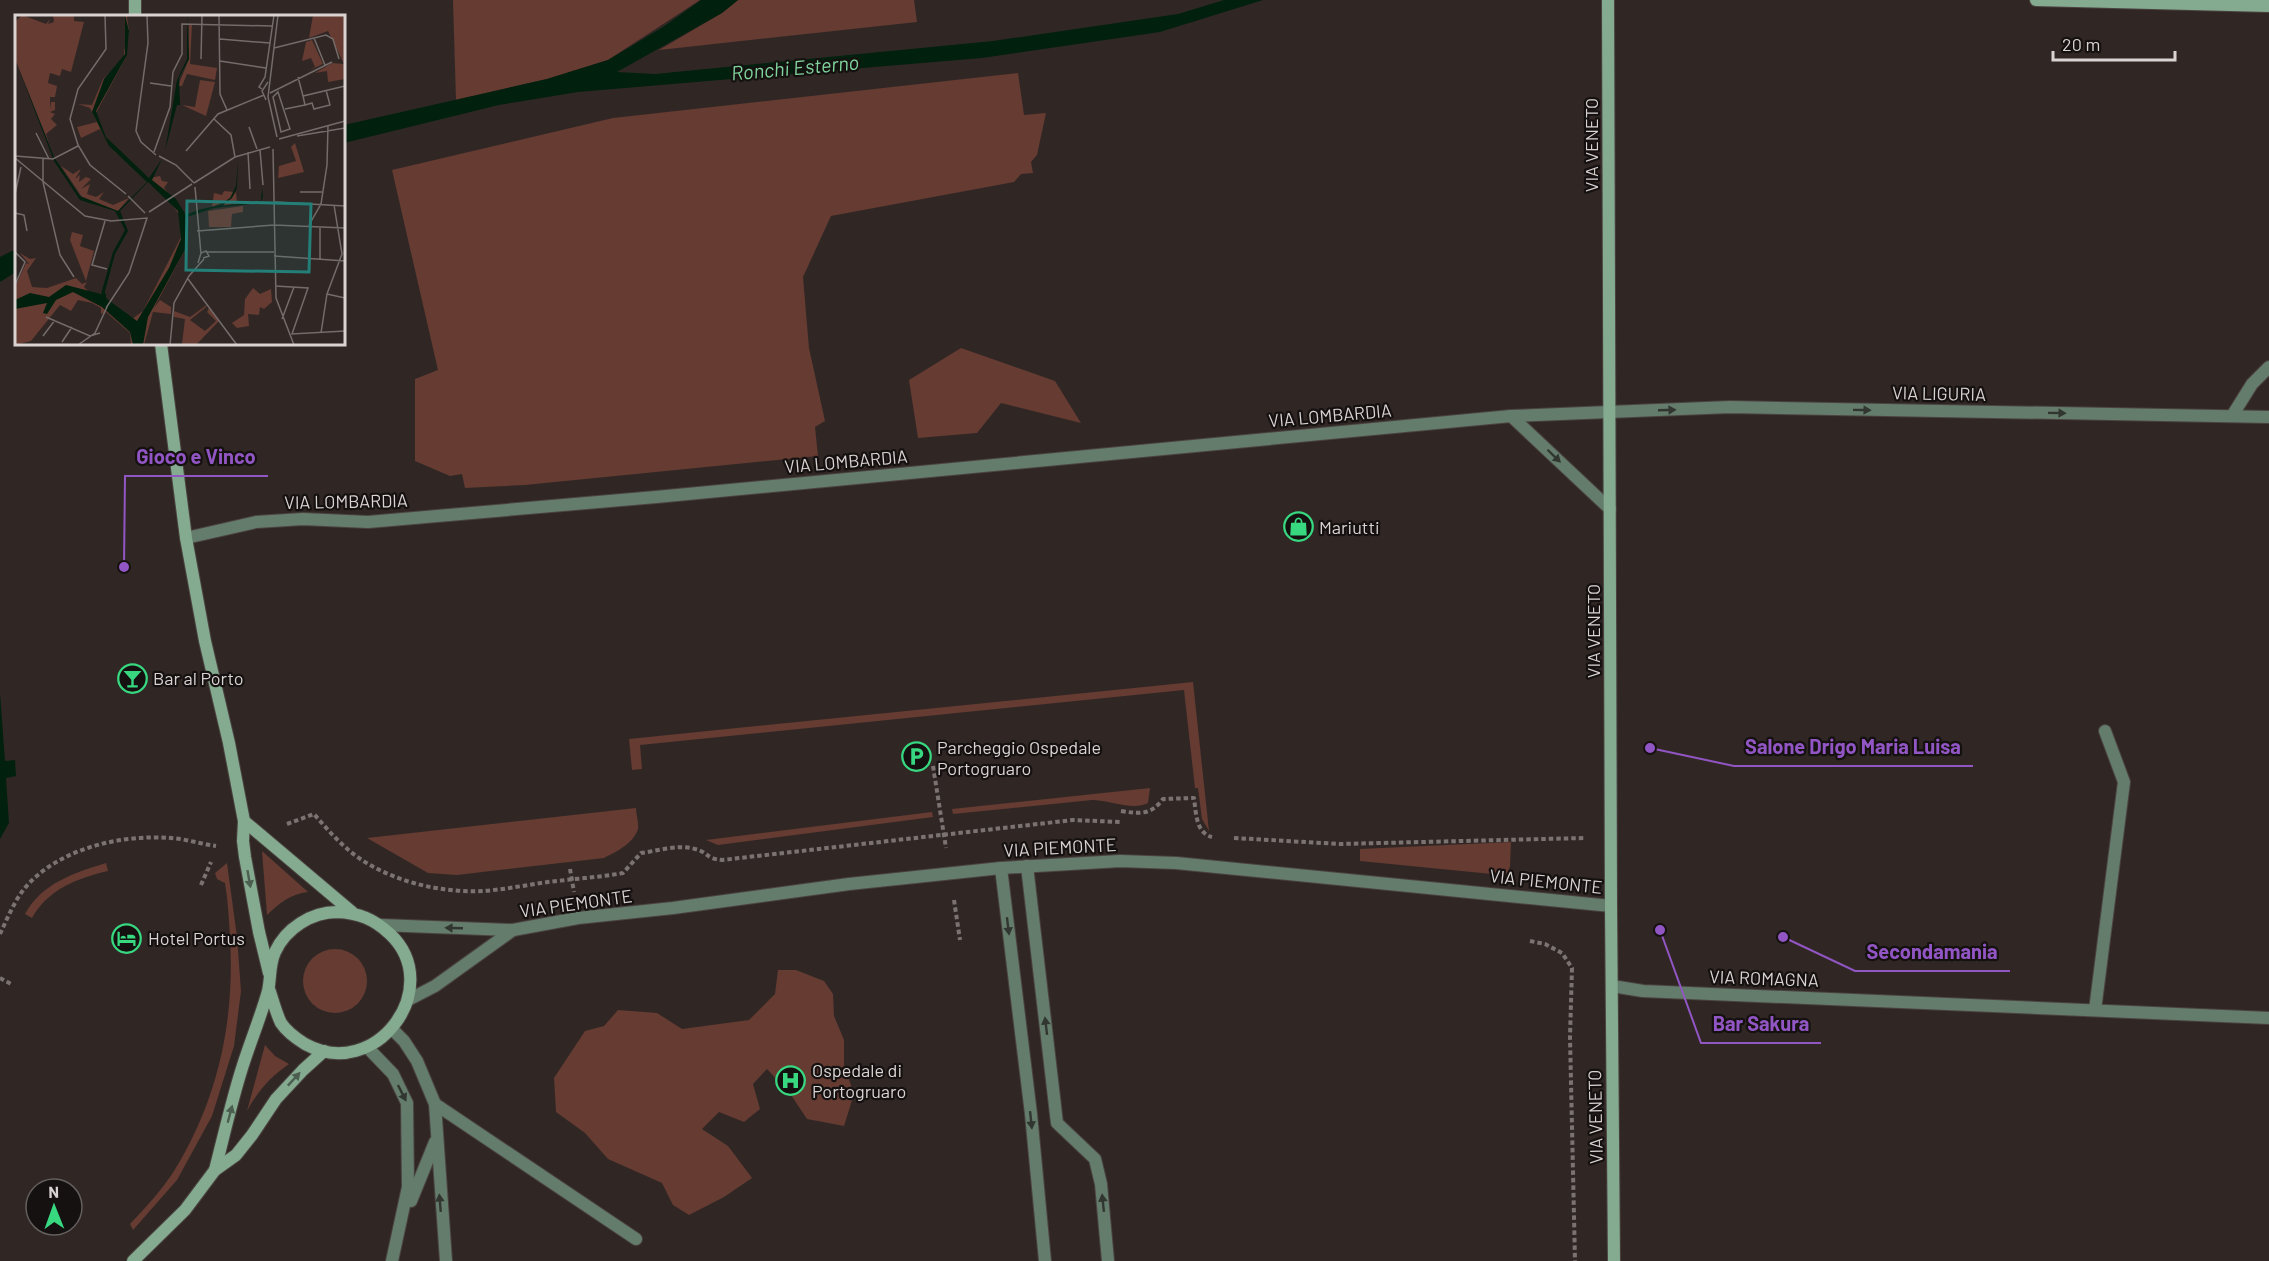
<svg xmlns="http://www.w3.org/2000/svg" width="2269" height="1261" font-family="Barlow,sans-serif">
<style>
.green{fill:#653b32}
.water{fill:#02200e}
.lines{fill:none;stroke-linecap:round;stroke-linejoin:round}
.lane-casing{stroke:#4b4341;stroke-width:14}
.street-casing{stroke:#4b4341;stroke-width:14}
.secondary-casing{stroke:#4b4341;stroke-width:14}
.path{stroke:#7b7372;stroke-width:4;stroke-dasharray:4.5 3;stroke-linecap:butt}
.lane{stroke:#647c6b;stroke-width:12}
.street{stroke:#647c6b;stroke-width:12}
.secondary{stroke:#84ab90;stroke-width:12}
.oneway{fill:#313630}
.oneway2{fill:#4c5e50}
.labels{text-anchor:middle;dominant-baseline:central;stroke-width:4.5;stroke-linejoin:round;paint-order:stroke}
.street-label{font-size:18px;fill:#d9d3d2;stroke:#151110}
.poi-label{font-size:18px;fill:#d9d3d2;stroke:#151110;text-anchor:start}
.water-label{font-size:20px;font-style:italic;fill:#80d49d;stroke:#151110}
.inset-road{fill:none;stroke:#746c6a;stroke-width:1.5}
.view{fill:#237f78;fill-opacity:0.15;stroke:#237f78;stroke-width:3}
.inset-edge{fill:none;stroke:#d9d3d2;stroke-width:3}
.leader{fill:none;stroke:#9256c4;stroke-width:2}
.callout-dot{fill:#9256c4;stroke:#151110;stroke-width:2}
.callout-label{font-size:20px;text-anchor:middle;font-weight:bold;fill:#9256c4;stroke:#151110;stroke-width:4.5;stroke-linejoin:round;paint-order:stroke}
</style>
<rect width="100%" height="100%" fill="#302725"/>
<g class="green">
<path d="M 453,0 L 700,0 L 608,60 L 547,79 L 456,100 Z"/>
<path d="M 738,0 L 914,0 L 917,22 L 659,50 L 722,13 Z"/>
<path d="M 1018,73 L 1024,115 L 1046,113 L 1037,155 L 1031,162 L 1033,173 L 1021,174 L 1014,182 L 831,216 L 803,277 L 809,348 L 825,421 L 815,427 L 818,456 L 525,485 L 465,488 L 462,474 L 450,476 L 415,461 L 415,379 L 438,370 L 392,170 L 613,118 Z"/>
<path d="M 961,348 L 1055,381 L 1081,423 L 1001,403 L 977,433 L 918,438 L 909,380 Z"/>
<path d="M 1193,682 L 1209,831 L 1202,819 L 1198,788 L 1195,788 L 1184,690 L 640,745 L 642,769 L 632,770 L 629,739 Z"/>
<path d="M 1150,788 L 1148,803 C 1133,811 1109,800 1092,800 L 953,814 L 952,809 Z"/>
<path d="M 636,808 C 636,814 639,823 638,829 C 634,843 616,852 604,858 L 457,875 L 428,873 L 367,838 Z"/>
<path d="M 932,812 L 933,817 L 718,845 L 706,840 Z"/>
<path d="M 1511,842 L 1510,866 L 1508,873 L 1502,875 L 1360,861 L 1360,849 Z"/>
<path d="M 262,851 L 308,892 C 291,894 279,903 267,915 Z"/>
<path d="M 106,863 L 108,871 C 78,878 48,889 32,918 L 25,914 C 42,883 74,873 106,863 Z"/>
<path d="M 227,863 L 237,937 L 241,991 L 234,1046 L 212,1116 L 177,1180 L 133,1230 L 130,1224 C 145,1208 162,1190 174,1171 C 218,1100 235,1021 230,938 C 229,919 228,901 225,883 L 217,879 L 215,873 Z"/>
<circle cx="335" cy="981" r="32"/>
<path d="M 778,970 L 796,970 L 824,981 L 833,994 L 834,1016 L 844,1040 L 844,1065 L 854,1094 L 844,1126 L 807,1119 L 791,1095 L 767,1069 L 753,1084 L 760,1109 L 744,1122 L 719,1112 L 702,1129 L 728,1146 L 752,1178 L 724,1197 L 689,1215 L 673,1205 L 662,1183 L 608,1159 L 585,1133 L 556,1112 L 554,1078 L 585,1031 L 604,1026 L 618,1010 L 657,1013 L 682,1029 L 749,1020 L 775,994 Z"/>
<path d="M 265,1045 L 275,1056 L 289,1064 C 270,1077 258,1091 247,1111 Z"/>
</g>
<g class="water">
<path d="M 701,0 L 738,0 L 722,13 L 617,72 L 655,74 L 993,41 L 1178,14 L 1224,0 L 1263,0 L 1160,32 L 982,58 L 578,92 L 499,105 L 344,143 L 344,125 L 547,79 L 608,60 L 663,27 Z"/>
<path d="M 16,249 L 16,272 L 0,282 L 0,257 Z"/>
<path d="M 0,693 L 5,761 L 15,760 L 16,776 L 6,778 L 9,823 L 0,839 Z"/>
</g>
<g class="lines">
<defs>
<g id="lane">
<path d="M 1027,866 L 1057,1123 L 1095,1159 L 1101,1184 L 1108,1261"/>
<path d="M 1001,868 L 1031,1114 L 1045,1261"/>
<path d="M 392,1029 L 404,1041 L 417,1061 L 435,1104 L 446,1261"/>
<path d="M 367,1047 L 393,1074 L 407,1103 L 408,1187 L 392,1261"/>
<path d="M 435,1104 L 636,1239"/>
<path d="M 411,1201 L 435,1142"/>
</g>
<g id="street">
<path d="M 1511,416 L 1610,509"/>
<path d="M 2232,416 L 2252,384 L 2269,367"/>
<path d="M 186,538 L 256,522 L 303,519 L 368,522 L 656,497 L 1511,416 L 1730,407 L 2269,417"/>
<path d="M 381,925 L 513,930 L 578,918 L 673,908 L 849,884 L 1001,868 L 1120,861 L 1176,863 L 1611,906"/>
<path d="M 1612,986 L 1643,991 L 2269,1018"/>
<path d="M 408,1000 L 435,986 L 513,930"/>
<path d="M 2095,1010 L 2124,782 L 2105,731"/>
</g>
<g id="secondary">
<path d="M 135,0 L 135,16"/>
<path d="M 1608,0 L 1611,906 L 1614,1261"/>
<path d="M 2036,0 L 2269,6"/>
<path d="M 161,344 L 186,538 L 205,641 L 229,743 L 244,821 L 243,841 L 245,857 L 259,932 L 269,973"/>
<path d="M 244,821 L 352,912"/>
<path d="M 215,1170 C 224,1135 232,1099 243,1065 C 251,1040 261,1016 268,991 C 271,978 269,965 275,952 C 286,928 312,912 337,912 C 359,913 374,919 390,934 C 446,987 376,1083 305,1044 C 297,1039 287,1032 281,1023 C 276,1013 273,1000 269,989"/>
<path d="M 133,1261 L 185,1210 L 215,1170 L 236,1155 L 252,1135 L 276,1099 L 303,1070 L 324,1051"/>
</g>
</defs>
<use href="#lane" class="lane-casing"/>
<use href="#street" class="street-casing"/>
<use href="#secondary" class="secondary-casing"/>
<g class="path">
<path d="M 933,766 L 946,848"/>
<path d="M 1121,811 C 1140,814 1151,815 1163,799 L 1194,798 C 1196,813 1196,833 1212,837"/>
<path d="M 287,824 L 314,814 C 327,829 340,844 356,856 C 391,881 439,893 482,891 C 501,890 521,886 541,883 C 568,879 596,878 623,873 L 641,853 C 657,851 679,844 695,849 C 708,852 706,859 722,860 L 1073,820 L 1121,822"/>
<path d="M 1234,838 L 1340,844 L 1584,838"/>
<path d="M 570,869 L 574,892"/>
<path d="M 201,885 L 211,862"/>
<path d="M 954,900 L 960,940"/>
<path d="M 0,934 C 7,919 14,902 24,889 C 57,849 120,834 171,838 C 186,839 201,844 216,846"/>
<path d="M 1530,941 L 1545,944 L 1562,953 L 1572,968 L 1570,1037 L 1575,1261"/>
<path d="M 0,978 L 11,984"/>
</g>
<use href="#lane" class="lane"/>
<use href="#street" class="street"/>
<use href="#secondary" class="secondary"/>
</g>
<defs><path id="oneway-solid" d="M-6-.8H1V-3.2L6.5 0L1 3.2V.8H-6Z" transform="scale(1.5)"/></defs>
<g class="oneway">
<use href="#oneway-solid" transform="translate(1667 410) rotate(-2)"/>
<use href="#oneway-solid" transform="translate(1862 410) rotate(1)"/>
<use href="#oneway-solid" transform="translate(2057 413) rotate(1)"/>
<use href="#oneway-solid" transform="translate(1554 456) rotate(44)"/>
<use href="#oneway-solid" transform="translate(1008 926) rotate(83)"/>
<use href="#oneway-solid" transform="translate(454 928) rotate(-178)"/>
<use href="#oneway-solid" transform="translate(1046 1026) rotate(-97)"/>
<use href="#oneway-solid" transform="translate(402 1093) rotate(63)"/>
<use href="#oneway-solid" transform="translate(1031 1120) rotate(84)"/>
<use href="#oneway-solid" transform="translate(440 1203) rotate(-95)"/>
<use href="#oneway-solid" transform="translate(1103 1203) rotate(-96)"/>
</g>
<g class="oneway2">
<use href="#oneway-solid" transform="translate(249 879) rotate(80)"/>
<use href="#oneway-solid" transform="translate(294 1079) rotate(-47)"/>
<use href="#oneway-solid" transform="translate(230 1114) rotate(-75)"/>
</g>
<defs>
<symbol id="shop-ring" viewBox="-11 -11 22 22"><circle r="9.5" fill="#151110" stroke="#37d880" stroke-width="1.5"/><path d="M-5-2.5h2.3a2.7 3.5 0 0 1 5.4 0H5L5.5 6h-11ZM-1.5-2.5h3a1.5 2.3 0 0 0-3 0Z" fill="#37d880"/></symbol>
<symbol id="bar-ring" viewBox="-11 -11 22 22"><circle r="9.5" fill="#151110" stroke="#37d880" stroke-width="1.5"/><path d="M-6-5H6L.8 .8V4.5H3.5V6h-7V4.5H-.8V.8Z" fill="#37d880"/></symbol>
<symbol id="parking-ring" viewBox="-11 -11 22 22"><circle r="9.5" fill="#151110" stroke="#37d880" stroke-width="1.5"/><path d="M-3.5-5.5H1a3.5 3.5 0 0 1 0 7H-1V5.5H-3.5ZM-1-3.4V-.6H.8a1.4 1.4 0 0 0 0-2.8Z" fill="#37d880"/></symbol>
<symbol id="hotel-ring" viewBox="-11 -11 22 22"><circle r="9.5" fill="#151110" stroke="#37d880" stroke-width="1.5"/><path d="M-6-4.5h1.5V1H6V5H4.5V3h-9V5H-6ZM-4 0a1.8 1.8 0 1 1 3.6 0ZM.5 0V-2.5h3Q6-2.5 6 0Z" fill="#37d880"/></symbol>
<symbol id="hospital-ring" viewBox="-11 -11 22 22"><circle r="9.5" fill="#151110" stroke="#37d880" stroke-width="1.5"/><path d="M-5-5h3v3.5h4V-5h3V5h-3V1.5h-4V5h-3Z" fill="#37d880"/></symbol>
</defs>
<g fill-rule="evenodd">
<use href="#shop-ring" x="1282" y="510" width="33" height="33"/>
<use href="#bar-ring" x="116" y="662" width="33" height="33"/>
<use href="#parking-ring" x="900" y="740" width="33" height="33"/>
<use href="#hotel-ring" x="110" y="922" width="33" height="33"/>
<use href="#hospital-ring" x="774" y="1064" width="33" height="33"/>
</g>
<g class="labels">
<g class="street-label">
<text transform="translate(1591 145) rotate(-90)">VIA VENETO</text>
<text transform="translate(1939 393) rotate(1)">VIA LIGURIA</text>
<text transform="translate(1330 415) rotate(-5)">VIA LOMBARDIA</text>
<text transform="translate(846 461) rotate(-5)">VIA LOMBARDIA</text>
<text transform="translate(346 501) rotate(-1)">VIA LOMBARDIA</text>
<text transform="translate(1593 631) rotate(-90)">VIA VENETO</text>
<text transform="translate(1060 847) rotate(-3)">VIA PIEMONTE</text>
<text transform="translate(1546 881) rotate(6)">VIA PIEMONTE</text>
<text transform="translate(576 903) rotate(-8)">VIA PIEMONTE</text>
<text transform="translate(1764 978) rotate(2)">VIA ROMAGNA</text>
<text transform="translate(1595 1117) rotate(-91)">VIA VENETO</text>
</g>
<g class="poi-label">
<text x="1319" y="527">Mariutti</text>
<text x="153" y="678">Bar al Porto</text>
<text x="937" y="747">Parcheggio Ospedale<tspan x="937" dy="21">Portogruaro</tspan></text>
<text x="148" y="938">Hotel Portus</text>
<text x="812" y="1070">Ospedale di<tspan x="812" dy="21">Portogruaro</tspan></text>
</g>
<g class="water-label">
<text transform="translate(795 67) rotate(-5)">Ronchi Esterno</text>
</g>
</g>
<g transform="translate(15 15)">
<rect width="330" height="330" fill="#302725"/>
<path d="M 7,0 L 31,9 L 35,4 L 33,9 L 39,7 L 38,0 L 59,0 L 59,6 L 69,7 L 56,57 L 47,54 L 45,61 L 35,58 L 33,68 L 42,71 L 40,82 L 35,82 L 35,94 L 36,87 L 40,87 L 40,95 L 35,97 L 40,99 L 36,104 L 42,110 L 31,119 L 34,129 L 0,44 L 0,7 ZM 110,0 L 115,0 L 112,2 L 114,16 L 111,42 L 81,98 L 91,122 L 106,138 L 134,163 L 145,161 L 147,166 L 153,167 L 149,173 L 172,201 L 172,231 L 139,293 L 145,285 L 156,292 L 156,299 L 138,297 L 129,330 L 116,330 L 115,318 L 91,297 L 86,299 L 86,293 L 77,288 L 63,285 L 56,296 L 45,290 L 16,326 L 0,330 L 0,272 L 11,248 L 14,249 L 5,238 L 15,244 L 21,243 L 12,256 L 17,272 L 32,273 L 61,263 L 67,269 L 72,267 L 69,272 L 75,278 L 83,280 L 90,276 L 92,284 L 117,304 L 128,296 L 166,222 L 164,199 L 148,178 L 100,137 L 85,114 L 66,123 L 62,112 L 82,107 L 75,93 L 63,89 L 77,90 L 88,64 L 108,45 L 112,18 ZM 298,0 L 330,0 L 330,64 L 313,67 L 312,56 L 300,58 L 317,48 L 329,49 L 313,16 L 294,23 ZM 174,10 L 177,10 L 175,49 L 202,53 L 200,65 L 172,59 L 167,71 L 163,71 L 174,44 ZM 297,25 L 308,49 L 293,56 L 300,52 L 296,43 L 287,46 L 291,27 ZM 185,65 L 200,67 L 191,101 L 167,90 L 180,92 ZM 280,128 L 289,157 L 263,163 L 264,151 L 281,146 L 276,132 ZM 46,151 L 58,159 L 66,154 L 60,164 L 65,160 L 64,167 L 71,162 L 76,164 L 66,174 L 75,169 L 72,179 L 81,182 L 89,177 L 84,184 L 98,190 L 114,183 L 103,196 L 69,185 ZM 209,176 L 219,177 L 216,183 L 221,177 L 222,188 L 208,190 L 214,184 L 197,192 L 199,178 L 207,180 ZM 228,191 L 228,197 L 217,199 L 216,212 L 194,212 L 193,196 ZM 57,217 L 68,220 L 65,231 L 79,236 L 71,266 L 55,225 ZM 238,273 L 245,279 L 256,274 L 257,287 L 249,294 L 245,292 L 244,300 L 233,299 L 234,311 L 222,313 L 217,308 L 229,300 L 230,284 ZM 193,289 L 190,293 L 175,305 L 190,316 L 201,306 L 192,297 L 194,293 L 204,306 L 181,330 L 161,330 L 167,329 L 170,304 L 159,302 L 159,296 L 175,302 Z" fill="#653b32"/>
<path d="M 110,0 L 114,16 L 112,40 L 81,96 L 91,122 L 134,163 L 147,144 L 137,165 L 161,184 L 171,200 L 183,195 L 205,190 L 215,183 L 221,171 L 223,144 L 222,173 L 217,183 L 207,191 L 246,186 L 247,173 L 248,181 L 247,185 L 235,189 L 199,193 L 172,202 L 172,231 L 133,302 L 128,330 L 118,330 L 115,317 L 87,292 L 58,277 L 41,285 L 32,299 L 28,298 L 32,288 L 0,294 L 0,285 L 15,278 L 34,282 L 51,270 L 86,279 L 98,237 L 110,215 L 100,196 L 65,185 L 39,146 L 0,44 L 39,142 L 65,181 L 103,196 L 132,167 L 94,131 L 77,97 L 89,64 L 110,39 ZM 133,167 L 163,196 L 166,224 L 154,253 L 122,306 L 92,284 L 90,276 L 100,239 L 113,216 L 105,196 ZM 172,0 L 174,44 L 164,63 L 165,90 L 162,90 L 150,136 L 162,65 L 172,44 Z" fill="#02200e" fill-rule="evenodd"/>
<path class="inset-road" d="M 90,0 L 91,34 L 63,74 L 55,104 L 63,130 L 75,150 L 111,179M 132,0 L 133,28 L 121,116 L 126,127 L 141,140M 204,0 L 205,79 L 212,95M 299,23 L 310,50M 205,24 L 255,28M 259,33 L 311,20 L 318,24 L 324,44M 186,44 L 187,0M 205,46 L 251,53M 283,62 L 288,81 L 330,71M 135,68 L 156,71M 247,74 L 244,72 L 250,62 L 259,0M 263,77 L 275,114 L 266,117 L 258,82 ZM 255,78 L 317,47M 288,81 L 290,90 L 297,88 L 299,94 L 315,90 L 311,75M 251,85 L 247,76 L 253,67M 270,94 L 290,90M 199,104 L 216,120 L 220,142M 234,112 L 242,134M 21,118 L 34,144M 282,121 L 330,113M 262,122 L 253,82 L 263,0M 264,124 L 330,106M 258,134 L 261,283 L 279,330M 245,135 L 248,170M 171,136 L 203,99 L 249,80M 139,137 L 155,92 L 158,57 L 167,39 L 167,9 L 257,11M 233,137 L 235,174M 0,141 L 38,144 L 63,131M 144,141 L 161,150 L 179,168M 0,143 L 70,201 L 96,206 L 132,203 L 114,258 L 91,293M 28,144 L 28,167 L 45,240 L 59,262M 179,168 L 220,142 L 255,132M 180,172 L 186,239M 285,177 L 307,177M 0,179 L 6,152M 113,181 L 130,198M 260,187 L 330,191M 134,197 L 177,169M 0,198 L 9,200 L 12,216M 90,206 L 77,250 L 92,254M 294,210 L 306,189 L 312,150 L 313,110M 305,212 L 305,244M 182,216 L 259,210 L 330,213M 0,237 L 10,247 L 0,270M 192,237 L 259,237M 259,241 L 330,246M 183,248 L 186,238 L 191,236 L 194,241 L 188,243M 173,264 L 222,330M 260,271 L 293,273 L 277,319 L 330,316M 312,279 L 330,283M 31,302 L 75,321 L 85,318M 267,304 L 279,272M 306,318 L 312,279 L 327,239 L 319,190M 28,321 L 40,305M 47,327 L 57,312M 63,330 L 80,318 L 92,292M 155,330 L 159,288 L 174,261 L 189,244"/>
<path class="view" d="M 172,186 L 296,189 L 294,257 L 171,255 Z"/>
<rect width="330" height="330" class="inset-edge"/>
</g>
<path class="leader" d="M124 567L125 476H268M1650 748L1734 766H1973M1783 937L1855 971H2010M1660 930L1701 1043H1821"/>
<g class="callout-dot">
<circle cx="124" cy="567" r="6"/>
<circle cx="1650" cy="748" r="6"/>
<circle cx="1783" cy="937" r="6"/>
<circle cx="1660" cy="930" r="6"/>
</g>
<g class="callout-label">
<text x="196" y="464">Gioco e Vinco</text>
<text x="1853" y="754">Salone Drigo Maria Luisa</text>
<text x="1932" y="959">Secondamania</text>
<text x="1761" y="1031">Bar Sakura</text>
</g>
<g transform="translate(54 1207) rotate(359)"><circle r="28" fill="#151110" stroke="#635f5e" stroke-width="1.5"/>
<path d="M0-4.5L10 22L0 15L-10 22Z" fill="#37d880"/>
<text y="-9" font-size="16" font-weight="bold" text-anchor="middle" fill="#d9d3d2">N</text>
</g>
<path d="M2053 51v9h122v-9" fill="none" stroke="#d9d3d2" stroke-width="3"/>
<text x="2062" y="51" font-size="18" fill="#d9d3d2" stroke="#151110" stroke-width="4.5" paint-order="stroke">20 m</text>
</svg>
